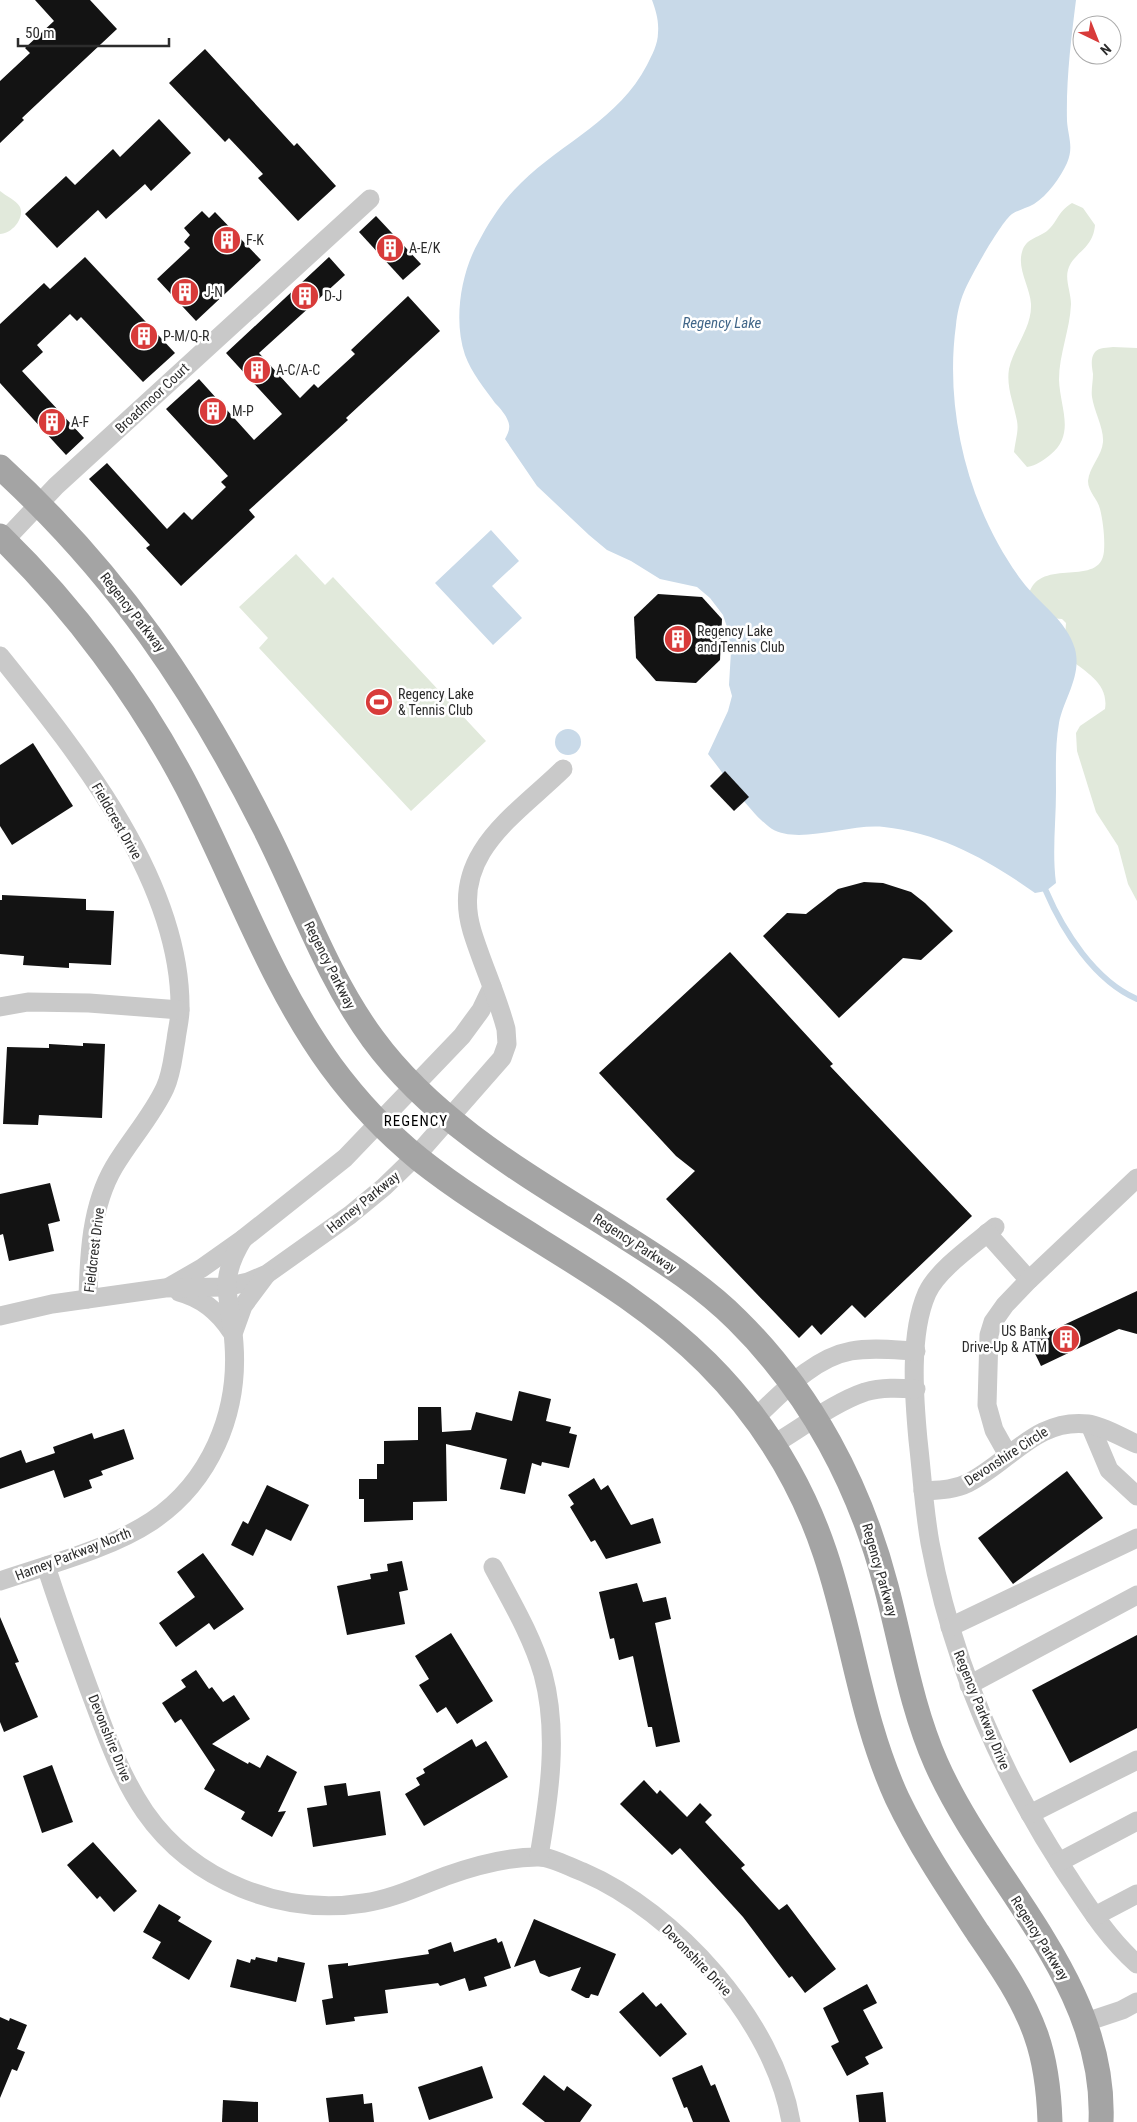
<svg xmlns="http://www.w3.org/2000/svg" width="1137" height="2122" font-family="'Roboto Condensed',sans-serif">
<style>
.green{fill:#e1e9db}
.water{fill:#c8d9e8}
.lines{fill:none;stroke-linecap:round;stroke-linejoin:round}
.stream{stroke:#c8d9e8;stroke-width:6}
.building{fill:#131313}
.minor{stroke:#c9c9c9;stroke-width:19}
.major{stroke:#a4a4a4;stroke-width:25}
.labels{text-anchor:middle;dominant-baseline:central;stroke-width:5;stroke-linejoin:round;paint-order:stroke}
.poi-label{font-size:14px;fill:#2c2c2c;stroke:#fff;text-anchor:start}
.street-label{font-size:14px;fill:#2c2c2c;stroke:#fff}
.water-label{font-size:15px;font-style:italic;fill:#416688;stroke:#fff}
.neighbourhood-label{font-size:15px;letter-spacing:1px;fill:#000;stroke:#fff}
</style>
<rect width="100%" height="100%" fill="#fff"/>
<g class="green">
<path d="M 0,191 C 6,196 16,200 20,207 C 25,219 11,234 0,234 Z"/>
<path d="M 1072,203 L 1083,208 L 1095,225 C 1093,250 1073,252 1068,270 C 1065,280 1071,293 1071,304 C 1070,330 1059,354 1059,380 C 1060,408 1076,434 1050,455 C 1042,461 1037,465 1027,467 L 1014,452 C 1015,442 1019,431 1017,421 C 1014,404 1006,387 1009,369 C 1014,346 1032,328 1031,304 C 1030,287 1017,269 1022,252 C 1026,238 1038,238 1047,231 C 1058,222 1057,212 1072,203 Z"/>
<path d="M 1113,347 L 1137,348 L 1137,901 L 1128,884 L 1118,846 L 1096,812 L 1077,751 L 1076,733 L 1080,726 L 1105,709 C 1109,684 1087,673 1071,660 L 1065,638 L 1066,623 L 1062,619 L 1050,618 L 1029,594 C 1040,556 1101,589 1104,551 C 1105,538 1103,521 1100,509 C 1098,499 1088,492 1088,481 C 1089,467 1102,456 1103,442 C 1104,428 1094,411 1092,397 C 1091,390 1093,382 1093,374 C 1092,367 1090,358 1095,352 C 1099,347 1108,348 1113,347 Z"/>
<path d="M 296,554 L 325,585 L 333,577 L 486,741 L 411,811 L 259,648 L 268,638 L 239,607 Z"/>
</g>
<g class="water">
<path d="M 652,0 L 1076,0 C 1071,40 1066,80 1067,121 C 1068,136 1074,147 1067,163 C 1060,178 1048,195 1034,204 C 1027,208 1018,210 1012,214 C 1001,222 970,277 964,292 C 960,301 957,314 956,325 C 944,412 969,510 1022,581 C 1039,604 1067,620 1075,649 C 1082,676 1064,698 1059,723 C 1055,746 1056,769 1056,791 C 1056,822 1052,852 1056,883 L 1046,891 L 1035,893 C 990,861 941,833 884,827 C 851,823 799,845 772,829 C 752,816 724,774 708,754 L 728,711 L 732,696 L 729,685 L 731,651 L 728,630 L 723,615 L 710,598 L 697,587 L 660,579 L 631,561 L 607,550 L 589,535 L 537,486 L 505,439 C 508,433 511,428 508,421 C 506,415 500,408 495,403 C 485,389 471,372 465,355 C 453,320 461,272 479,241 C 490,220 504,199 521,183 C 563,142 619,119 647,65 C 652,55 658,44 658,33 C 659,21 656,11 652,0 Z"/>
<path d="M 491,530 L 519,561 L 492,586 L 522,618 L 493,645 L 435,583 Z"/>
<circle cx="568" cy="742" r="13"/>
</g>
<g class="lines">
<path class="stream" d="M 1046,891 C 1063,931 1095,981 1137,999"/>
</g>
<g class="building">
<path d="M 35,0 L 90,0 L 117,29 L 22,118 L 24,120 L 0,143 L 0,81 L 30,53 L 25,48 L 54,21 Z"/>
<path d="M 205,49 L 294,146 L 297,143 L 336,186 L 298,221 L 258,178 L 263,174 L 229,138 L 225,142 L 169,83 Z"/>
<path d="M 159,119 L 191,153 L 151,191 L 145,184 L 106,219 L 98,210 L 57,248 L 25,214 L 66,176 L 75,185 L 113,149 L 120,157 Z"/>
<path d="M 202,211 L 209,218 L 215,212 L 261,260 L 196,321 L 157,279 L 190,248 L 184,242 L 190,235 L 184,228 Z"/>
<path d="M 376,216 L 421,264 L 403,280 L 359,232 Z"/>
<path d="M 85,257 L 175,353 L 143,382 L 81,317 L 77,321 L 70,314 L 37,345 L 43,352 L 22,371 L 84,438 L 66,455 L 0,383 L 0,324 L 44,283 L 50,289 Z"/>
<path d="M 329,257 L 345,275 L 259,353 L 300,398 L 314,384 L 318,388 L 355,354 L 351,350 L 408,296 L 440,331 L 346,418 L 348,420 L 249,510 L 255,517 L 181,586 L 146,548 L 150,545 L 89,479 L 107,463 L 167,529 L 184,512 L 192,520 L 226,487 L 221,482 L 228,476 L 166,409 L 199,379 L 254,440 L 282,414 L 226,353 Z"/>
<path d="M 658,594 L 702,597 L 722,619 L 720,660 L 696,683 L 656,681 L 636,658 L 634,617 Z"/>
<path d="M 33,743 L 73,806 L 12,845 L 0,826 L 0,765 Z"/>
<path d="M 725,771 L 749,797 L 734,811 L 710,786 Z"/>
<path d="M 864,882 L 883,883 L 911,892 L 925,903 L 953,931 L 921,960 L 903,958 L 839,1018 L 763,936 L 787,913 L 806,914 L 838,889 Z"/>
<path d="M 2,895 L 86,899 L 86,910 L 114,911 L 111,965 L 69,963 L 69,968 L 23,965 L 24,956 L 0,954 L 0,900 L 2,900 Z"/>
<path d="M 730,952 L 833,1064 L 830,1066 L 972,1216 L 865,1318 L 852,1305 L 821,1335 L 812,1325 L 799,1338 L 666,1199 L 695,1171 L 676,1156 L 599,1073 Z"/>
<path d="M 83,1043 L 105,1044 L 102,1118 L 39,1115 L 38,1125 L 3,1124 L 7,1047 L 49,1048 L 49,1044 L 83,1046 Z"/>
<path d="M 50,1183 L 60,1221 L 48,1224 L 54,1251 L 9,1261 L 3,1234 L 0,1235 L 0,1194 Z"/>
<path d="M 1137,1291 L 1137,1334 L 1119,1329 L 1041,1366 L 1029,1341 Z"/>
<path d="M 519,1391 L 551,1399 L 546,1421 L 571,1427 L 569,1433 L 577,1435 L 569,1468 L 542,1462 L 541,1466 L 532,1463 L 525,1494 L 500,1489 L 507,1459 L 446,1444 L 447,1501 L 413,1502 L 413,1520 L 364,1522 L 364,1499 L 359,1499 L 359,1479 L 377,1479 L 377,1464 L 384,1464 L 384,1441 L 418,1440 L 418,1407 L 441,1407 L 442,1432 L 471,1430 L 476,1412 L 512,1421 Z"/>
<path d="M 124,1429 L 134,1459 L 101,1471 L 103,1475 L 89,1480 L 92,1488 L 64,1498 L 54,1470 L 0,1489 L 0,1458 L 21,1450 L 26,1463 L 55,1453 L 53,1447 L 92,1433 L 94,1439 Z"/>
<path d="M 1067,1471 L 1103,1518 L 1013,1584 L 978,1538 Z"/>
<path d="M 594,1478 L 601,1490 L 608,1485 L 631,1525 L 653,1518 L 661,1543 L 606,1559 L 595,1540 L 591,1542 L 570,1507 L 574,1504 L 568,1495 Z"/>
<path d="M 267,1485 L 309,1505 L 291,1541 L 266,1529 L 253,1556 L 231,1545 L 243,1521 L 248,1524 Z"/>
<path d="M 203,1553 L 244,1609 L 214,1630 L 209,1623 L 176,1647 L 159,1623 L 195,1597 L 177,1572 Z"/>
<path d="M 402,1561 L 408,1590 L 399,1592 L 405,1624 L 347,1635 L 337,1586 L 371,1579 L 370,1574 L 388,1571 L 387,1564 Z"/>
<path d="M 637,1583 L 643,1602 L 666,1597 L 671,1619 L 655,1623 L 680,1742 L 656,1747 L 652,1727 L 648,1727 L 633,1656 L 619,1660 L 614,1638 L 610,1639 L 599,1592 Z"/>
<path d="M 0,1617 L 19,1662 L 15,1663 L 38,1717 L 4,1732 L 0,1722 Z"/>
<path d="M 451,1633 L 493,1701 L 457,1724 L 446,1707 L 437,1713 L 419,1685 L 429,1679 L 415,1656 Z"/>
<path d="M 1137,1635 L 1137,1728 L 1070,1763 L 1032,1690 Z"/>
<path d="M 196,1670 L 209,1689 L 212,1687 L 223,1702 L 234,1695 L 250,1719 L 212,1744 L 248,1764 L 249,1762 L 260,1768 L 267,1755 L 297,1772 L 278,1812 L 286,1811 L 272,1837 L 241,1819 L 245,1812 L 204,1789 L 215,1770 L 181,1719 L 175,1723 L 162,1703 L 186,1687 L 181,1680 Z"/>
<path d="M 472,1739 L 476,1747 L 486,1741 L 508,1777 L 424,1826 L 405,1794 L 420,1785 L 416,1778 L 425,1773 L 423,1769 Z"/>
<path d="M 52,1765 L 73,1822 L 42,1833 L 23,1776 Z"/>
<path d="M 644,1780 L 657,1794 L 660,1790 L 687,1817 L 700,1803 L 712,1815 L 705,1822 L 745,1865 L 741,1868 L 779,1910 L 787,1904 L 836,1969 L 805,1993 L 792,1976 L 789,1978 L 743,1917 L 680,1848 L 672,1855 L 620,1804 Z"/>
<path d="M 346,1783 L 348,1796 L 380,1791 L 386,1835 L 313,1847 L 307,1808 L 327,1805 L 324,1786 Z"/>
<path d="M 93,1842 L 137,1891 L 114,1912 L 100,1896 L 97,1899 L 67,1865 Z"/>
<path d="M 159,1904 L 181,1917 L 178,1921 L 212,1941 L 189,1980 L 152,1958 L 161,1942 L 143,1932 Z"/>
<path d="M 534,1919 L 616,1954 L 598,1996 L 591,1994 L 589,1998 L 586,1998 L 571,1990 L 581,1967 L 549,1977 L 540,1973 L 535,1960 L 514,1967 Z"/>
<path d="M 496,1938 L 498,1943 L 502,1941 L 511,1968 L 484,1977 L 487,1986 L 469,1991 L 465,1978 L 440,1986 L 438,1983 L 385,1990 L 388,2013 L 354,2017 L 355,2021 L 326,2025 L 322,2000 L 333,1998 L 328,1965 L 348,1963 L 348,1966 L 429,1954 L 428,1950 L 451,1942 L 454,1952 Z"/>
<path d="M 256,1957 L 277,1962 L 278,1957 L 305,1963 L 296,2002 L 230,1987 L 237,1959 L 250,1963 L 251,1959 L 255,1960 Z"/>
<path d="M 867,1984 L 877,2003 L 863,2010 L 883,2048 L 865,2057 L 869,2064 L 847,2076 L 831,2046 L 839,2042 L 823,2008 Z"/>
<path d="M 643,1992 L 656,2007 L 661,2003 L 687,2034 L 660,2057 L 619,2012 Z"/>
<path d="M 0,2017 L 9,2021 L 10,2018 L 27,2025 L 17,2049 L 25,2052 L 17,2071 L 12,2069 L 0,2098 Z"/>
<path d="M 702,2065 L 711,2086 L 715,2084 L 730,2122 L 693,2122 L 687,2107 L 684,2108 L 672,2078 Z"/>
<path d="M 482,2066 L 493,2098 L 429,2120 L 418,2087 Z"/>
<path d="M 544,2075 L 564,2091 L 567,2086 L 592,2105 L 580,2122 L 545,2122 L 522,2104 Z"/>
<path d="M 883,2092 L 886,2122 L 859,2122 L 856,2095 Z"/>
<path d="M 363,2094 L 364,2104 L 372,2103 L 374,2122 L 329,2122 L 326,2098 Z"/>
<path d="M 223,2100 L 258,2102 L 258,2122 L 222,2122 Z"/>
</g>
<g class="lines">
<g class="minor">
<path d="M 5,540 L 56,486 L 370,199"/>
<path d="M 0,656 C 77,752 182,881 180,1010 C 180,1020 177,1030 176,1040 C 173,1056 172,1073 165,1088 C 152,1116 130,1140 114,1167 C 91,1206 89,1255 88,1299"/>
<path d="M 0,1007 L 28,1002 L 89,1003 L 180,1010"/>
<path d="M 995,1227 C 975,1244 938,1269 927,1293 C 909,1334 914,1397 918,1440 C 922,1475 924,1509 930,1543 C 952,1660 999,1770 1064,1870 C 1086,1903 1107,1938 1137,1964"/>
<path d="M 987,1233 L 1029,1280"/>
<path d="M 169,1287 L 202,1268 L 243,1239 L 345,1158 L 462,1036 L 481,1010 L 492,987"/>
<path d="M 179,1292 C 202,1298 218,1311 231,1331"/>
<path d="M 0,1316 L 52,1304 L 165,1288 L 225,1287 L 248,1282 L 267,1274 L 350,1215 L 384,1187 L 416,1156 L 502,1058 L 507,1044 L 506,1029 C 497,995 482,964 472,931 C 449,854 516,815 563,769"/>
<path d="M 234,1331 L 243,1306 L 266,1275"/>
<path d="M 755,1418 C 782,1393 813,1358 851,1351 C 872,1347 895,1350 916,1351"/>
<path d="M 1090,1425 L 1109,1470 L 1137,1496"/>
<path d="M 774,1444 C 803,1427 833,1403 865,1392 C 882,1387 899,1388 916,1389"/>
<path d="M 1008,1455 L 994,1430 L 987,1405 L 989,1335 L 993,1322 L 1005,1305 L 1029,1280 L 1137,1178"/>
<path d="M 923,1491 C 939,1490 954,1490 968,1483 C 1010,1462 1036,1418 1088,1424 C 1104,1426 1122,1438 1137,1444"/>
<path d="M 46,1566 C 59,1607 74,1648 89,1689 C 105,1731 119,1774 145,1812 C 193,1881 282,1916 364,1903 C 393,1899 419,1886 446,1876 C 474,1866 507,1857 537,1857 C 551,1856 569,1867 583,1872 C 676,1912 774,2021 791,2122"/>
<path d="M 493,1567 C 511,1601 532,1636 543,1674 C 559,1733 549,1798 539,1856"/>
<path d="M 0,1581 C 47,1565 110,1549 152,1521 C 210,1482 239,1414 234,1344 C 231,1298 216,1283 243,1239"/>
<path d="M 950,1627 L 1137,1538"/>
<path d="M 969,1685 L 1137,1595"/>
<path d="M 1030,1814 L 1137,1760"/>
<path d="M 1059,1862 L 1137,1821"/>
<path d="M 1095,1916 L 1137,1894"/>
<path d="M 1086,2022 L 1122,2010 L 1137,2002"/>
</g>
<g class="major">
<path d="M 0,467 C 117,574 194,688 265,829 C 301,900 326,975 373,1039 C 436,1125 534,1179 622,1235 C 663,1261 703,1286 737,1320 C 811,1393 860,1486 886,1586 C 902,1646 911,1706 936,1763 C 989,1883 1107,1982 1101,2122"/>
<path d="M 0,536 C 74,608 139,695 187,787 C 235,880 270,982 331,1066 C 356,1100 386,1132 419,1159 C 511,1232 623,1279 707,1363 C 761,1417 801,1481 825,1553 C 853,1636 860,1717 897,1798 C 920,1846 949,1889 978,1933 C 1000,1965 1023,1998 1036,2035 C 1046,2063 1049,2092 1050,2122"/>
</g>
</g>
<defs>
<symbol id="building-disc" viewBox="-11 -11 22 22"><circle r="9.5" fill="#d83b3a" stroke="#fff"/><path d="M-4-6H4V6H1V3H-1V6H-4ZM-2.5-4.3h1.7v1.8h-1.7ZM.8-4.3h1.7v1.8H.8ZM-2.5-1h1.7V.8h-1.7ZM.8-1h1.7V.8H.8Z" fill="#fff"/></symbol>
<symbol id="stadium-disc" viewBox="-11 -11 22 22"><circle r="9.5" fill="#d83b3a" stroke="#fff"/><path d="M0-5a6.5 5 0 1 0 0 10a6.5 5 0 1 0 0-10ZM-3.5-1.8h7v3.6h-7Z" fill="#fff"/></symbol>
</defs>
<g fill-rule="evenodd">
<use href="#building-disc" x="211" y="224" width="32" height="32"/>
<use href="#building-disc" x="374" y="232" width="32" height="32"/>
<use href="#building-disc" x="169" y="276" width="32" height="32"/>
<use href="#building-disc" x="289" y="280" width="32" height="32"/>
<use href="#building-disc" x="128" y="320" width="32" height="32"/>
<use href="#building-disc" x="241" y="354" width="32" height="32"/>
<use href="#building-disc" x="197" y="395" width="32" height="32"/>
<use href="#building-disc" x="36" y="406" width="32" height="32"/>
<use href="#building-disc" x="662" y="623" width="32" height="32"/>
<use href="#stadium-disc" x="363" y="686" width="32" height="32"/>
<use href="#building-disc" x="1050" y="1323" width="32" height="32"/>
</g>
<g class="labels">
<g class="poi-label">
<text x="246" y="240">F-K</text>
<text x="409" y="248">A-E/K</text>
<text x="204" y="292">J-N</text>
<text x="324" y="296">D-J</text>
<text x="163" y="336">P-M/Q-R</text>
<text x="276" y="370">A-C/A-C</text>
<text x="232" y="411">M-P</text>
<text x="71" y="422">A-F</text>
<text x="697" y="631">Regency Lake<tspan x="697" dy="16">and Tennis Club</tspan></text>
<text x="398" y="694">Regency Lake<tspan x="398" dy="16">&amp; Tennis Club</tspan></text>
<text x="1047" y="1331" text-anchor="end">US Bank<tspan x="1047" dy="16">Drive-Up &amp; ATM</tspan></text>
</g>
<g class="street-label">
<text transform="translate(152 398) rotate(-43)">Broadmoor Court</text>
<text transform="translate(133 612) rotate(52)">Regency Parkway</text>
<text transform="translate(117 821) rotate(60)">Fieldcrest Drive</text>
<text transform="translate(330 965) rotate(63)">Regency Parkway</text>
<text transform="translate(363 1202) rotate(-39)">Harney Parkway</text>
<text transform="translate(635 1243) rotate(33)">Regency Parkway</text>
<text transform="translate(94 1250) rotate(-83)">Fieldcrest Drive</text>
<text transform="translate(1006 1456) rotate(-33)">Devonshire Circle</text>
<text transform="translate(73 1554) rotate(-21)">Harney Parkway North</text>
<text transform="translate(880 1570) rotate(74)">Regency Parkway</text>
<text transform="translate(982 1710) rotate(68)">Regency Parkway Drive</text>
<text transform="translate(110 1738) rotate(68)">Devonshire Drive</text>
<text transform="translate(1040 1938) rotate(58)">Regency Parkway</text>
<text transform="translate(697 1960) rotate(46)">Devonshire Drive</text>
</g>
<g class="water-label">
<text x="722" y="323">Regency Lake</text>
</g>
<g class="neighbourhood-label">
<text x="416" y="1121">REGENCY</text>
</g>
</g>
<g transform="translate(1097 40) rotate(137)"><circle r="24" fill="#ffffff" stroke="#ababab"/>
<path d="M0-4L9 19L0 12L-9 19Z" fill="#d83b3a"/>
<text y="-8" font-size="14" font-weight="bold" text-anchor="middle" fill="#2c2c2c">N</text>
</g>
<path d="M18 38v8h151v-8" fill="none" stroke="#2c2c2c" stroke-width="2.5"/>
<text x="25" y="38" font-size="15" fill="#2c2c2c" stroke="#ffffff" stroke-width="4" paint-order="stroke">50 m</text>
</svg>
